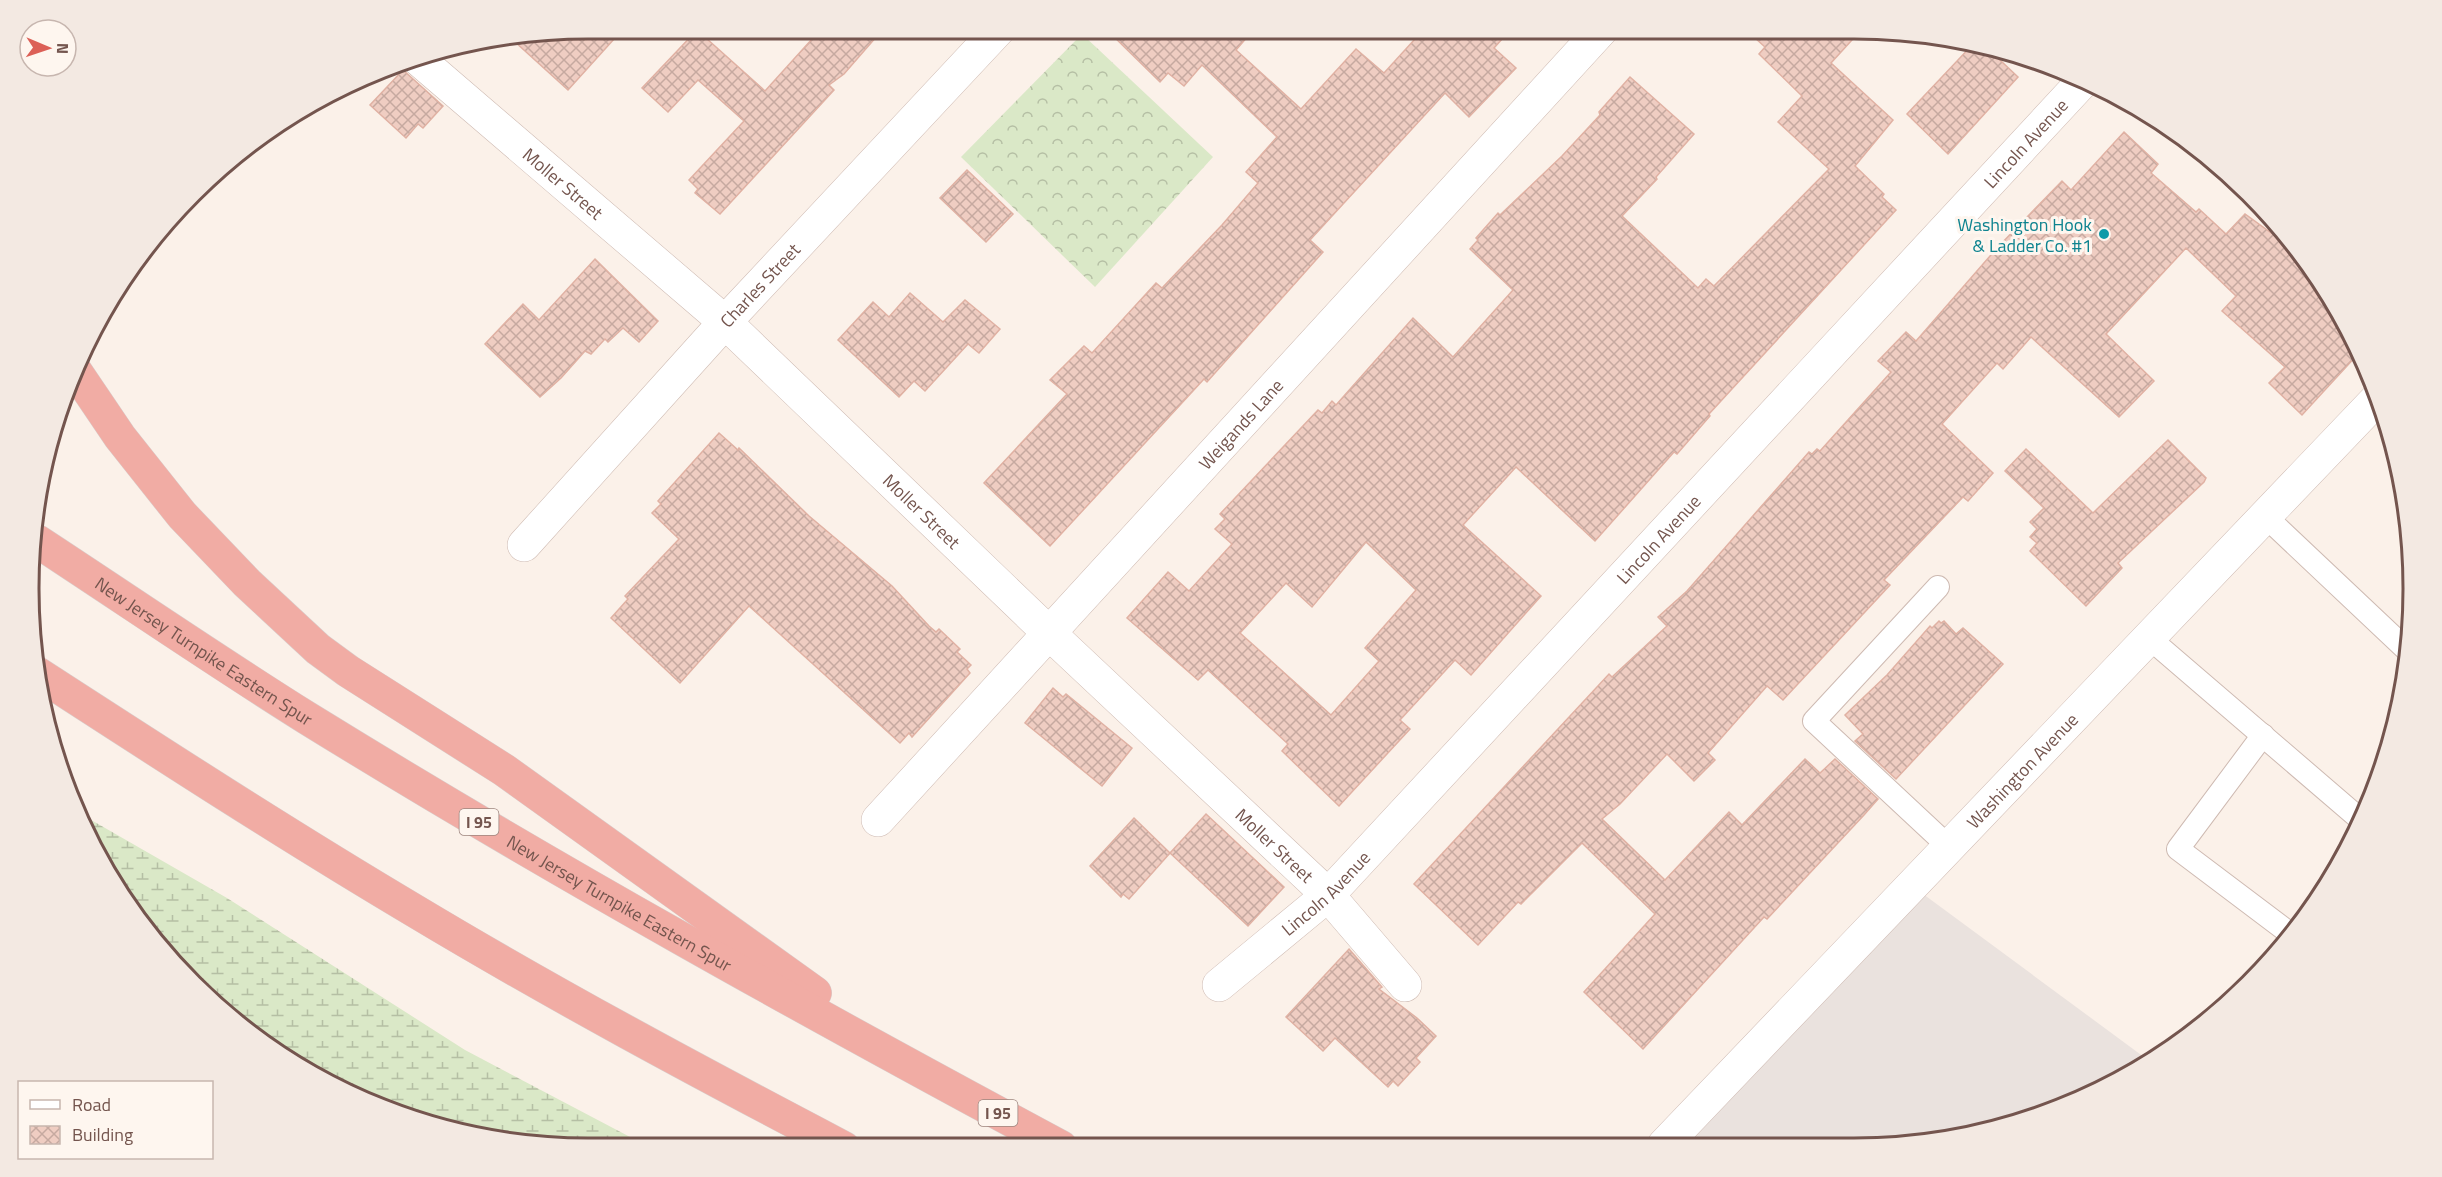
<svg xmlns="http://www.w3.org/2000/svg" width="2442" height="1177" font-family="'Titillium Web',sans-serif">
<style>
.industrial{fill:#eae2de}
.forest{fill:url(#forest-crowns)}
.wetland{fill:url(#wetland-marsh)}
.building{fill:url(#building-cross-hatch);stroke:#e0b1a3;stroke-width:1.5;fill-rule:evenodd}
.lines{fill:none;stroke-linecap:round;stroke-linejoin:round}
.service-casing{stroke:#cebab2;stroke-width:24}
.minor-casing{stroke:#cebab2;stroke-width:34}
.motorway-casing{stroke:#d8cfcd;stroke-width:34}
.service{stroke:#fff;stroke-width:22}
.minor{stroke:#fff;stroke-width:33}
.motorway{stroke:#f1aca4;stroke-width:33}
.culture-dot{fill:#0f9aa8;stroke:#fef6ef;stroke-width:2}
.labels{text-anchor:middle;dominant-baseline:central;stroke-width:6;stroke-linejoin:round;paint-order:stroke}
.shield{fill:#fef6ef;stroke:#9d857e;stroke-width:1.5}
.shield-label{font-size:16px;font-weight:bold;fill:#74554e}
.street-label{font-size:18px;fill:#74554e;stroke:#fef6ef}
.culture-label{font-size:18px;fill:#0d838f;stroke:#fef6ef;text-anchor:end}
.rim{fill:none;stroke:#74554e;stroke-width:3}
</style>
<defs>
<pattern id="forest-crowns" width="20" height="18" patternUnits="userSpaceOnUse" patternTransform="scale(1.5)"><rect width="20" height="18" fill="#dae8c7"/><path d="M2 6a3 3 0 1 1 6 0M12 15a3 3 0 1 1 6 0" fill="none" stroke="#b5bfa4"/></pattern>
<pattern id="wetland-marsh" width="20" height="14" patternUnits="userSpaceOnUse" patternTransform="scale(1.5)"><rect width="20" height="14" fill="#dae8c7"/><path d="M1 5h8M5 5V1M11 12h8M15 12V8" fill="none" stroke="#b5bfa4"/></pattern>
<pattern id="building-cross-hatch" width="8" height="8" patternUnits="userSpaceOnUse" patternTransform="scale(1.5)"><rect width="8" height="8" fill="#efcdc2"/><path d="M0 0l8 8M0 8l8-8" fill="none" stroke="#c6a9a0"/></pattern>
</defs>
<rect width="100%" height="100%" fill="#fbf1e9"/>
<path class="industrial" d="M 1919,891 L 2148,1060 L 2068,1106 L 1927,1144 L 1666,1145 Z"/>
<path class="forest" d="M 1082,34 L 1213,157 L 1095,287 L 961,157 Z"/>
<path class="wetland" d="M 79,813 L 227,898 L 465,1050 L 651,1148 L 588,1148 L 479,1138 L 374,1106 L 277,1054 L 193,985 L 86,836 Z"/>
<g class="building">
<path d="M 588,28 L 624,28 L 568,90 L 514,41 Z"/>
<path d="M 822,28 L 884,28 L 844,74 L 829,85 L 834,90 L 720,214 L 695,193 L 698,189 L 689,180 L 744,121 L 698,80 L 668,112 L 642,88 L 697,30 L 765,91 Z"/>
<path d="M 1105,28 L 1255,28 L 1236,50 L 1301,109 L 1356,49 L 1384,73 L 1425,28 L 1512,28 L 1494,48 L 1516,68 L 1469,117 L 1445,93 L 1310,240 L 1323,252 L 1207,382 L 1204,379 L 1050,546 L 984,483 L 1067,394 L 1050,380 L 1084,346 L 1092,353 L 1156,283 L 1162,288 L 1222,225 L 1258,183 L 1246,172 L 1277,137 L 1202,65 L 1184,86 L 1168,73 L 1160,82 Z"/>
<path d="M 1744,28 L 1862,29 L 1831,63 L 1893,120 L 1855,166 L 1884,194 L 1882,197 L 1896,210 L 1709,414 L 1710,416 L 1677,454 L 1674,452 L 1595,541 L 1516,467 L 1463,525 L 1541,596 L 1471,675 L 1455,660 L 1400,720 L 1410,729 L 1339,806 L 1282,751 L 1288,744 L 1208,670 L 1198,680 L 1127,618 L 1168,572 L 1189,591 L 1232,544 L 1215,529 L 1225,519 L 1220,514 L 1318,410 L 1322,413 L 1332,401 L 1336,405 L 1413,318 L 1453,357 L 1513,290 L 1470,249 L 1478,240 L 1476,238 L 1498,213 L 1500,215 L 1562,156 L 1600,115 L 1599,112 L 1630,77 L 1694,134 L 1656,177 L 1657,179 L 1622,216 L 1698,288 L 1706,279 L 1714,286 L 1829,169 L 1778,122 L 1802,96 L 1759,54 L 1765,47 ZM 1366,542 L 1416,590 L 1365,648 L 1379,661 L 1331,715 L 1240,633 L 1286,583 L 1312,607 Z"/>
<path d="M 1974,43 L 1985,46 L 2018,77 L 1948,154 L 1907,114 Z"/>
<path d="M 403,70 L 443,106 L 423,128 L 418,124 L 406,138 L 370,105 Z"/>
<path d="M 2124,132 L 2158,164 L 2151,173 L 2196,212 L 2199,209 L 2226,234 L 2245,214 L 2299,253 L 2319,278 L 2359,353 L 2302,415 L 2269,383 L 2285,367 L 2222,311 L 2236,296 L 2186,248 L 2106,334 L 2154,381 L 2119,417 L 2031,337 L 2003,369 L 1997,363 L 1942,424 L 1993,473 L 1968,501 L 1963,497 L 1884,580 L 1890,585 L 1783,700 L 1767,686 L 1708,753 L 1715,760 L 1694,781 L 1667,754 L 1620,804 L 1602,819 L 1665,880 L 1729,812 L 1742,825 L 1805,759 L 1820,773 L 1835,759 L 1878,799 L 1864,815 L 1767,919 L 1764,917 L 1643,1049 L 1584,992 L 1655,914 L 1582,843 L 1521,904 L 1518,902 L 1478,945 L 1414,884 L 1609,674 L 1612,677 L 1667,626 L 1658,617 L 1687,591 L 1809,452 L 1812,454 L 1817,449 L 1820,451 L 1891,372 L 1878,361 L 1906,332 L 1916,341 L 1997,248 L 2062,181 L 2071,190 Z"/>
<path d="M 967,170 L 1013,214 L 986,242 L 940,198 Z"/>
<path d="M 595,259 L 658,321 L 639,342 L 623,328 L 608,342 L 605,339 L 591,354 L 585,351 L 561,378 L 540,397 L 485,344 L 523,304 L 539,320 Z"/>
<path d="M 910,293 L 943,322 L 965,300 L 1000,329 L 979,353 L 968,344 L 925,391 L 914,381 L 899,397 L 838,340 L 873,302 L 889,317 Z"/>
<path d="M 719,433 L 738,450 L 739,448 L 809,516 L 892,586 L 929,626 L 936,632 L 939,629 L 960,649 L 957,652 L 971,665 L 967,669 L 970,673 L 912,737 L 909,733 L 900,743 L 749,606 L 680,683 L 611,618 L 628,599 L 625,596 L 679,539 L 652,513 L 661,504 L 658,501 Z"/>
<path d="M 2168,440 L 2206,478 L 2204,482 L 2118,563 L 2122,568 L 2086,606 L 2030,551 L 2037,543 L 2030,537 L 2037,529 L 2030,522 L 2044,508 L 2005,471 L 2026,449 L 2093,513 Z"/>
<path d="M 1939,621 L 1941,623 L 1944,621 L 1956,634 L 1963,628 L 2003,664 L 1896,779 L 1855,741 L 1863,734 L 1845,715 L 1887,675 L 1930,626 L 1932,628 Z"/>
<path d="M 1053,688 L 1063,697 L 1066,694 L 1132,748 L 1102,786 L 1025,723 Z"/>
<path d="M 1206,814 L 1284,887 L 1248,926 L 1170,853 Z"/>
<path d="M 1134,818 L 1170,853 L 1129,899 L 1123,894 L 1121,897 L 1090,866 Z"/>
<path d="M 1349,949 L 1382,987 L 1379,989 L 1417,1018 L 1436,1036 L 1416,1058 L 1420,1062 L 1398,1086 L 1393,1081 L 1388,1087 L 1335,1038 L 1323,1051 L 1286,1017 Z"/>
</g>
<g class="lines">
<defs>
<g id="service">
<path d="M 2264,515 L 2407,650"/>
<path d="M 1938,587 L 1814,721 L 1948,846"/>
<path d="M 2148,637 L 2361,820"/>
<path d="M 2263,735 L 2178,849 L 2292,935"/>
</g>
<g id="minor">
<path id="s1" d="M 416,57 L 725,322 L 1049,633 L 1328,895 L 1405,985"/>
<path id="s2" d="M 524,545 L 725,322 L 999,29"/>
<path id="s3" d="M 878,820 L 1602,29"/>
<path id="s4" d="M 1219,985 L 1328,895 L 2084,80"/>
<path id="s5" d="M 1664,1145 L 2378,398"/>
</g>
<g id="motorway">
<path d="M 74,369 L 120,437 L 182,515 L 247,583 L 318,649 L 348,671 L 504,770 L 815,993"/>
<path id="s6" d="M 37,541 C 127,600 216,661 307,718 C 553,870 806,1010 1061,1147"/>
<path d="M 37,673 C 162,754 287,835 415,911 C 555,995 699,1072 844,1148"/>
</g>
</defs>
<use href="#service" class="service-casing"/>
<use href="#minor" class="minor-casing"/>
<use href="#motorway" class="motorway-casing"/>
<use href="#service" class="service"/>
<use href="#minor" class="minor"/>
<use href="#motorway" class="motorway"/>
</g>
<circle class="culture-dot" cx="2104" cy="234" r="6"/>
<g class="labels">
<g class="shield">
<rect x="459.5" y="809" width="39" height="26" rx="4.5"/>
<rect x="978.5" y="1100" width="39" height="26" rx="4.5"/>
</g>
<g class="shield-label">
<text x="479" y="822">I 95</text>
<text x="998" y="1113">I 95</text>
</g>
<g class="street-label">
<text stroke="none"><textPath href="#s4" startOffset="1167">Lincoln Avenue</textPath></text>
<text stroke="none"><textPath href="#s1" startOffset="194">Moller Street</textPath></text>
<text stroke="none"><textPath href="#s2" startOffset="351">Charles Street</textPath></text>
<text stroke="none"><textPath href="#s3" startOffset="537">Weigands Lane</textPath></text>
<text stroke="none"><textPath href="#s1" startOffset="680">Moller Street</textPath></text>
<text stroke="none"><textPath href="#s4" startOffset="627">Lincoln Avenue</textPath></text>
<text stroke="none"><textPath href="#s6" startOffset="200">New Jersey Turnpike Eastern Spur</textPath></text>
<text stroke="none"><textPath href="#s5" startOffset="518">Washington Avenue</textPath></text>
<text stroke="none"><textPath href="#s1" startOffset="1166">Moller Street</textPath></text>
<text stroke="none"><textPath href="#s4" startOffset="141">Lincoln Avenue</textPath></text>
<text stroke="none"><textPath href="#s6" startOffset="686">New Jersey Turnpike Eastern Spur</textPath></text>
</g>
<g class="culture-label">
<text x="2092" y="224">Washington Hook<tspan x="2092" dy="21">&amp; Ladder Co. #1</tspan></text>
</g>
</g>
<path d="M0 0H2442V1177H0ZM588 39H1854A549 549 0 0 1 2403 588V589A549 549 0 0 1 1854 1138H588A549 549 0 0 1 39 589V588A549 549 0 0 1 588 39Z" fill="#f3e9e2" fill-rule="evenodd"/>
<path class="rim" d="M588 39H1854A549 549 0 0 1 2403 588V589A549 549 0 0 1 1854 1138H588A549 549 0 0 1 39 589V588A549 549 0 0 1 588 39Z"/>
<rect x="18" y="1081" width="195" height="78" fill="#fef6ef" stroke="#c7b6af" stroke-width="1.5"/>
<rect x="30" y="1100" width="30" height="9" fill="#ffffff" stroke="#c7b6af" stroke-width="1.5"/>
<text x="72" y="1111" font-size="18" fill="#74554e">Road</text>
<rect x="30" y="1126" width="30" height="18" fill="url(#building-cross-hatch)" stroke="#c7b6af" stroke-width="1.5"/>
<text x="72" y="1141" font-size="18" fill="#74554e">Building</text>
<g transform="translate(48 48) rotate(92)"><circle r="28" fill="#fef6ef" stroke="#c7b6af" stroke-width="1.5"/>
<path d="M0-4.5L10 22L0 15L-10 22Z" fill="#dc6057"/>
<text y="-9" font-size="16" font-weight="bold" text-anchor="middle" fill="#74554e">N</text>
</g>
</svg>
